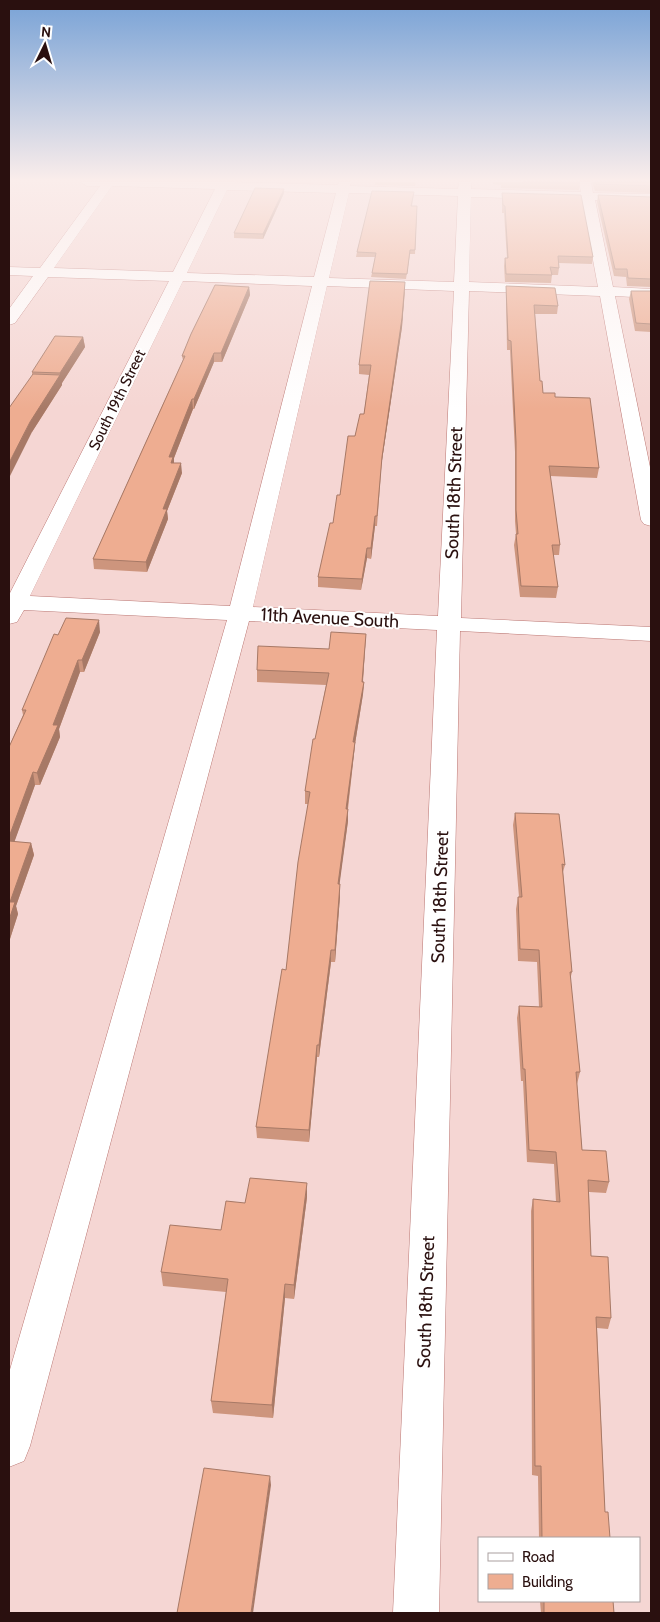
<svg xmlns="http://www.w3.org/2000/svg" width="660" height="1622" font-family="Cabin,sans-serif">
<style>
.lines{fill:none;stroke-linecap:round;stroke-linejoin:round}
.minor-casing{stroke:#bb7773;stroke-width:1}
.minor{fill:#fff;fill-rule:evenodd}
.wall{fill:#cd957d}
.shaded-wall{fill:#a77966}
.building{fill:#eead91;stroke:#a77966}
.labels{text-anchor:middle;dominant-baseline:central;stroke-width:4;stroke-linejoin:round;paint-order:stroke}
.far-street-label{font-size:15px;fill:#2a100f;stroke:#fff}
.street-label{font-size:18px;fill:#2a100f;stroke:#fff}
</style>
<rect width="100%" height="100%" fill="#f5d6d3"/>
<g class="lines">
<defs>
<path id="minor" d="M 81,182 L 231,182 L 338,185 L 339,182 L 351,182 L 350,186 L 458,189 L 459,182 L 471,182 L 471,189 L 581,192 L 579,182 L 591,182 L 593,193 L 651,194 L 651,202 L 595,200 L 613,287 L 651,289 L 651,298 L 615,296 L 651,472 L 651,526 L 644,524 L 641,520 L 600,296 L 469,291 L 461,618 L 651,627 L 651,641 L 460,631 L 439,1613 L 393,1613 L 437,630 L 249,621 L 30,1446 L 24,1461 L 9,1467 L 9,1373 L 227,620 L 24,610 L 17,622 L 9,624 L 9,595 L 169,281 L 48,277 L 15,323 L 9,325 L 9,309 L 33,276 L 9,275 L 9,267 L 40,268 L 100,186 L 87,186 ZM 112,186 L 215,189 L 173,272 L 54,268 ZM 227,190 L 336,193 L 314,277 L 187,273 ZM 349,193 L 458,196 L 454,282 L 329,278 ZM 471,197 L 582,200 L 598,287 L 469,282 ZM 183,281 L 312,286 L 230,606 L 30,596 ZM 327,286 L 454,291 L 438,616 L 253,607 Z"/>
</defs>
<use href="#minor" class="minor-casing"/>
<use href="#minor" class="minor"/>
</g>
<g class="wall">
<path d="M 375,182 L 416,182 L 415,186 L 375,185 Z"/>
<path d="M 493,182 L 579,182 L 580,183 L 579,190 L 501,188 L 501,185 L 493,184 Z"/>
<path d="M 592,182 L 651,182 L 651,193 L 595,191 Z"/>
<path d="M 414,192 L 412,206 L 417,206 L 415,254 L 410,254 L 406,279 L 371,277 L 372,273 L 375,257 L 356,257 L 357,252 Z"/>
<path d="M 284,193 L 263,239 L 234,238 L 234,233 Z"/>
<path d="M 502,193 L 593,257 L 592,264 L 559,263 L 559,268 L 558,275 L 552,275 L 551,283 L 505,282 L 504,266 L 505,258 L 507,258 L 504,213 L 502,213 Z"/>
<path d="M 598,195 L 651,197 L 651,287 L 627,286 L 626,277 L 614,276 L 597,202 Z"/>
<path d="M 506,286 L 558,306 L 557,314 L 535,314 L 540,381 L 543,393 L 555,397 L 599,468 L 597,478 L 550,476 L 560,545 L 559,555 L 553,555 L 558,587 L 556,598 L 520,597 L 514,545 L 516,534 L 515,521 L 515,452 L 510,350 L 507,350 L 506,294 Z"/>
<path d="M 249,287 L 250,295 L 222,362 L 214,362 L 194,409 L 193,409 L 174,458 L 174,463 L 182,473 L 167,511 L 168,519 L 147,572 L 94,569 L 93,559 L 183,360 L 182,356 Z"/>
<path d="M 405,291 L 402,327 L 381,467 L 377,526 L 375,526 L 371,559 L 367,558 L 361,590 L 318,587 L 318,577 L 333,523 L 355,436 L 364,414 L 369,375 L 359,374 L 359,365 Z"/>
<path d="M 631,291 L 651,291 L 651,332 L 635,331 L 629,299 Z"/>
<path d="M 83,337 L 85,347 L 62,383 L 62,385 L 32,432 L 32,372 Z"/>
<path d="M 100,632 L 84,672 L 80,672 L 59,729 L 60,737 L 40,785 L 35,785 L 14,842 L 31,843 L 34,855 L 16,906 L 18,914 L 9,942 L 9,747 L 23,715 L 22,710 L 58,635 Z"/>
<path d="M 366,634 L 363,682 L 364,682 L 363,694 L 355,744 L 354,754 L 348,809 L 348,821 L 339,884 L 340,896 L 335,962 L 331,962 L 319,1057 L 317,1057 L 309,1142 L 257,1138 L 256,1127 L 286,970 L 308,804 L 305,804 L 305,791 L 326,685 L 257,682 L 257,670 L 329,649 Z"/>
<path d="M 515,813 L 565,865 L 563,872 L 572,972 L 570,980 L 580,1072 L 577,1084 L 582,1150 L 609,1182 L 606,1193 L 589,1192 L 591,1256 L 611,1318 L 608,1329 L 597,1328 L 605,1512 L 610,1538 L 539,1538 L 538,1476 L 532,1475 L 531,1211 L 533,1199 L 556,1202 L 554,1164 L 527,1162 L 523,1081 L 521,1081 L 517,1018 L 519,1006 L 539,1007 L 537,962 L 518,961 L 516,909 L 518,897 L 519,897 L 513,825 Z"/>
<path d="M 307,1197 L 294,1299 L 285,1298 L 273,1418 L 213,1413 L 211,1401 L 226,1292 L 163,1286 L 161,1272 L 221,1230 Z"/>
<path d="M 540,1601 L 613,1601 L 614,1613 L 541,1613 Z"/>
</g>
<g class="shaded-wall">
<path d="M 284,189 L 284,193 L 263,239 L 263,234 Z"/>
<path d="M 405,282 L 402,327 L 381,467 L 377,526 L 382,457 Z"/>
<path d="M 249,287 L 250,295 L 222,362 L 221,353 Z"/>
<path d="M 83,337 L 85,347 L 62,383 L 62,385 L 32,432 L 9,478 L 9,463 L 30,422 L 60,375 L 60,373 Z"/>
<path d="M 214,353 L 214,362 L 194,409 L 194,399 Z"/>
<path d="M 192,399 L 193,409 L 174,458 L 174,467 L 172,473 L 169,457 Z"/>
<path d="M 181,463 L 182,473 L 167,511 L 168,519 L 147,572 L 146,562 L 163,509 Z"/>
<path d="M 375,516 L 375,526 L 371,559 L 371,548 Z"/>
<path d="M 367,548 L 367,558 L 361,590 L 362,579 Z"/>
<path d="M 99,620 L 100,632 L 84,672 L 82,660 Z"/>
<path d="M 366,634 L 362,693 L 364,682 L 363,694 L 355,744 L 354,754 L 346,821 L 346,809 L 353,742 L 362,682 Z"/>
<path d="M 78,660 L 80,672 L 59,729 L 60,737 L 40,785 L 37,773 L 53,725 Z"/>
<path d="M 33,772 L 35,785 L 10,854 L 9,848 L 9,837 Z"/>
<path d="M 348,809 L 348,821 L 338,896 L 338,884 Z"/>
<path d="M 31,843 L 34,855 L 16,906 L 18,914 L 9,942 L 10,902 Z"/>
<path d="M 340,884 L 340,896 L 335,962 L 335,950 Z"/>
<path d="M 331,950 L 331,962 L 319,1057 L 319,1045 Z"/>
<path d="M 317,1045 L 317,1057 L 309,1142 L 309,1130 Z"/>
<path d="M 307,1183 L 307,1197 L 294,1299 L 294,1285 Z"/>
<path d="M 285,1284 L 285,1298 L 273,1418 L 272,1405 Z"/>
<path d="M 270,1476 L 271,1485 L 253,1613 L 251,1613 Z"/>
</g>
<g class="building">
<path d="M 522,182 L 579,182 L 580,183 Z"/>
<path d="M 595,182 L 651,182 L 651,186 L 596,184 Z"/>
<path d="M 255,188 L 284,189 L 263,234 L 234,233 Z"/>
<path d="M 372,191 L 414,192 L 411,206 L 417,206 L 415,250 L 410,250 L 407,274 L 372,273 L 376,253 L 357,252 Z"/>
<path d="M 502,193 L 581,195 L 593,257 L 558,256 L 559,268 L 550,267 L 552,275 L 506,274 L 505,258 L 508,258 L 505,206 L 503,205 Z"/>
<path d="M 598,195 L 651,197 L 651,279 L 628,278 L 627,269 L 615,269 Z"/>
<path d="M 370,281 L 405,282 L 402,318 L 382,457 L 377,516 L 375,516 L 371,548 L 367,548 L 362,579 L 318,577 L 330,523 L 333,523 L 337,495 L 340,495 L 348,436 L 355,436 L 360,414 L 364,414 L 371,365 L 359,365 Z"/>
<path d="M 215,285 L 249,287 L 221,353 L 214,353 L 194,399 L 192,399 L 169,457 L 173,457 L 171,463 L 181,463 L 163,509 L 167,509 L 146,562 L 93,559 L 185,356 L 182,356 L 191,334 Z"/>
<path d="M 506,286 L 555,288 L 558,306 L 534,305 L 540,381 L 542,381 L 543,393 L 555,393 L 555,397 L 590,398 L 599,468 L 549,466 L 560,545 L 552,545 L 558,587 L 521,586 L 516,534 L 518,534 L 516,510 L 516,442 L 511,341 L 508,340 Z"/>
<path d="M 631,291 L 651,291 L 651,324 L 636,323 Z"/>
<path d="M 55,336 L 83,337 L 60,373 L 32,372 Z"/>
<path d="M 33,374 L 60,375 L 30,422 L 9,463 L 9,408 Z"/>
<path d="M 66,618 L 99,620 L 82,660 L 78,660 L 53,725 L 58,725 L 37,773 L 33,772 L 9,837 L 9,747 L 26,710 L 22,710 L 54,634 L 58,635 Z"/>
<path d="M 331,632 L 366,634 L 362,682 L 364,682 L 353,742 L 355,742 L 346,809 L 348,809 L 338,884 L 340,884 L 335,950 L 331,950 L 319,1045 L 317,1045 L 309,1130 L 256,1127 L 282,969 L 286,970 L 298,862 L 310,792 L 305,791 L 313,739 L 315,739 L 329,673 L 257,670 L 258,646 L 329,649 Z"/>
<path d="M 515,813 L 559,814 L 565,865 L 562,864 L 572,972 L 570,972 L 580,1072 L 576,1072 L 582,1150 L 606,1151 L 609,1182 L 588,1180 L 591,1256 L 608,1257 L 611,1318 L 596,1317 L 605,1512 L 608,1512 L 610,1538 L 542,1538 L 541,1466 L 535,1466 L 533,1199 L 560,1202 L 556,1152 L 529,1150 L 525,1069 L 523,1069 L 519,1006 L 542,1007 L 539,950 L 520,949 L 518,897 L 522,897 Z"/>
<path d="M 9,841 L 31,843 L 10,902 L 15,902 L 9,920 Z"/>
<path d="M 250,1178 L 307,1183 L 294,1285 L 285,1284 L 272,1405 L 211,1401 L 228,1279 L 161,1272 L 170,1225 L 221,1230 L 226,1201 L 245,1203 Z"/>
<path d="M 204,1468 L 270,1476 L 251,1613 L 177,1613 Z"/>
<path d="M 544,1601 L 613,1601 L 614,1613 L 544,1613 Z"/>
</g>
<linearGradient id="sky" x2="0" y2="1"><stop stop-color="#78a2d6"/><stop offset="0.44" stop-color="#faedeb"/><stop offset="1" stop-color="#faedeb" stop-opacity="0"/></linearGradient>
<rect width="660" height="409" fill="url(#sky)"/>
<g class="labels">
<g class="far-street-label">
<text transform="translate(117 400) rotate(-64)">South 19th Street</text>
</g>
<g class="street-label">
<text transform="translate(454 493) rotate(-88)">South 18th Street</text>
<text transform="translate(330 618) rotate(3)">11th Avenue South</text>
<text transform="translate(440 897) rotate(-88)">South 18th Street</text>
<text transform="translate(426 1302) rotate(-88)">South 18th Street</text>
</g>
</g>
<rect width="660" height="1622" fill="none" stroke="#2a100f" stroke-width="20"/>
<rect x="478" y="1537" width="162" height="65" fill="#ffffff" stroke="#aa9f9f"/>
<rect x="488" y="1553" width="25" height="8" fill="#ffffff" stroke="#aa9f9f"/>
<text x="522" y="1562" font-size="15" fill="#2a100f">Road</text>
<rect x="488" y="1574" width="25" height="15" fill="#eead91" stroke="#aa9f9f"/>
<text x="522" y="1587" font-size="15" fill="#2a100f">Building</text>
<g transform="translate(45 45) rotate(5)" stroke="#ffffff" stroke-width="4" paint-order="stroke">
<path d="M0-4L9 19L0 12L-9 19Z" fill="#2a100f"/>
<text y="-8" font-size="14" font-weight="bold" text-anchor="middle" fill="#2a100f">N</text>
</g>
</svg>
